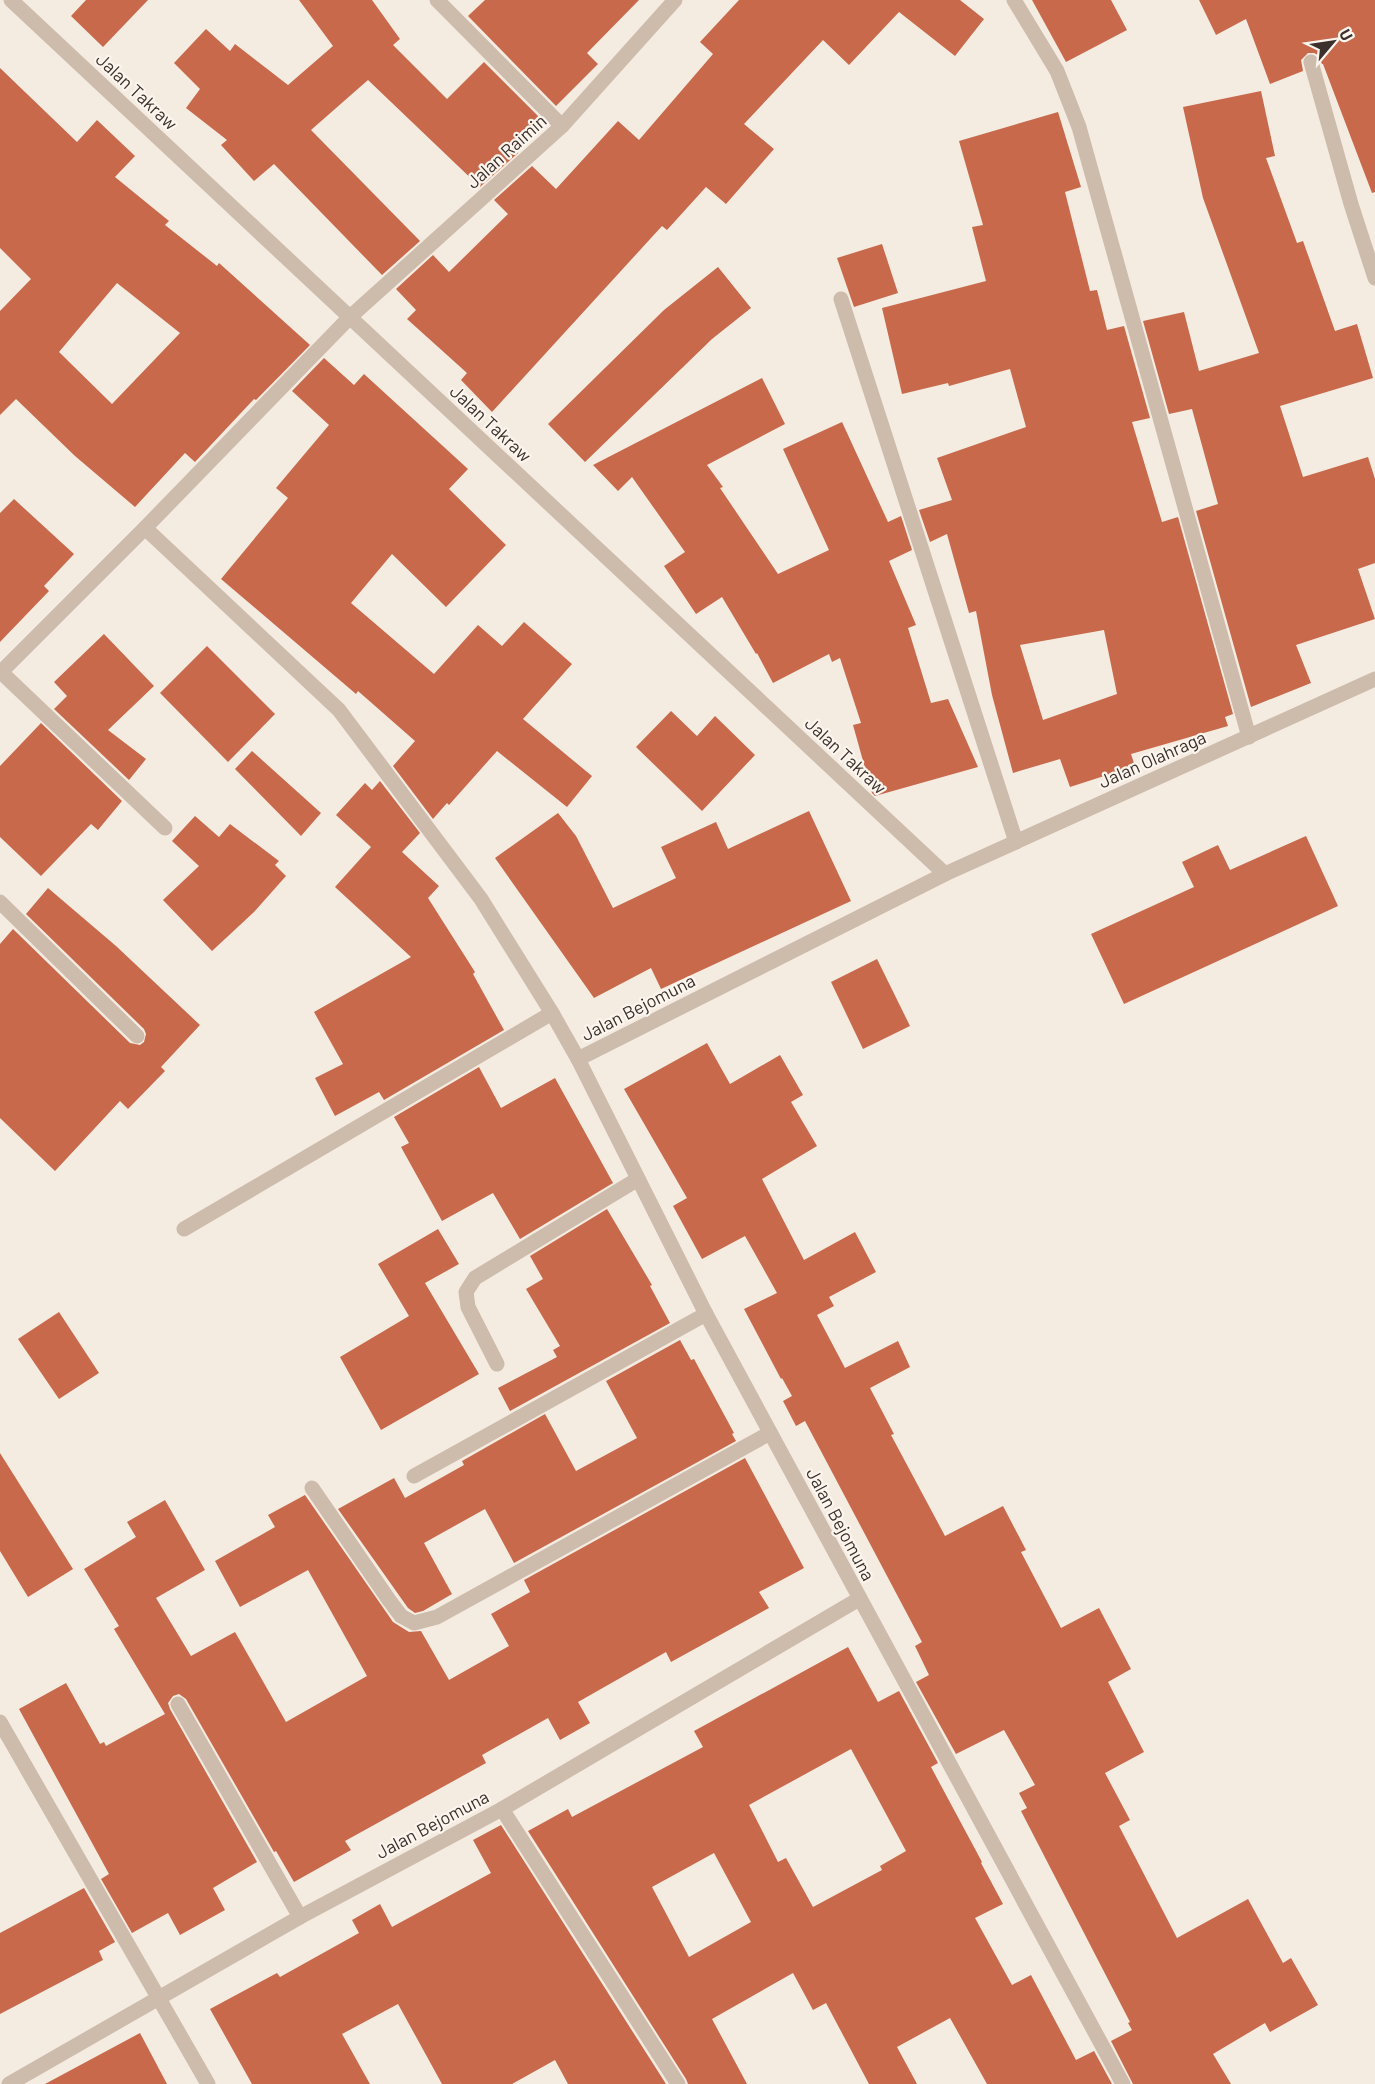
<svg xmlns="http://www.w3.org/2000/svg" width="1375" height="2084" font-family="Barlow,sans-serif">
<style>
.building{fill:#c8694b;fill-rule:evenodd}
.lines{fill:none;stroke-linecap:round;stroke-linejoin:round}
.minor{stroke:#cdbbac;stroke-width:15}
.labels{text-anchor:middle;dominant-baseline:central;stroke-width:4.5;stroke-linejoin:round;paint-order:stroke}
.street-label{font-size:18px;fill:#3b302b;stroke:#fbf5ee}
</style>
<rect width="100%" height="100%" fill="#f4ebe1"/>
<g class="building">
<path d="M 86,0 L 148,0 L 103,47 L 71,16 Z"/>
<path d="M 299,0 L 372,0 L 400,39 L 393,45 L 447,99 L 484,62 L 542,120 L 513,148 L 518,153 L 480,187 L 368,80 L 311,130 L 420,241 L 382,275 L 274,164 L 254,181 L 221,145 L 227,140 L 186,108 L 200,89 L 174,63 L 206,29 L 230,51 L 235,44 L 288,85 L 333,46 Z"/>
<path d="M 485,0 L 639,0 L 587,53 L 598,64 L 556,106 L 468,16 Z"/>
<path d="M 739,0 L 960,0 L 984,19 L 955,56 L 899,12 L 849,65 L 823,40 L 744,124 L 774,149 L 726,204 L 706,187 L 667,230 L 662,226 L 492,412 L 461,380 L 467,373 L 407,319 L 416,310 L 396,289 L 433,255 L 449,272 L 508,214 L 494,200 L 532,166 L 556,189 L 618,121 L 639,140 L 713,54 L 700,42 Z"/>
<path d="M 1032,0 L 1111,0 L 1127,30 L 1066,62 Z"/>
<path d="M 1199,0 L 1375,0 L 1375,192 L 1372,193 L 1323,64 L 1322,64 L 1318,55 L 1314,53 L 1308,53 L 1301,60 L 1303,71 L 1270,84 L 1246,19 L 1216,35 Z"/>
<path d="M 0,68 L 77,142 L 97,120 L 135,156 L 115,177 L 169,221 L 165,225 L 217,266 L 219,263 L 310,345 L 256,400 L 254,399 L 195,462 L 185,453 L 135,507 L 75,456 L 16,399 L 0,415 L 0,311 L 31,279 L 0,248 ZM 117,283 L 180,333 L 112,404 L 59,352 Z"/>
<path d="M 1261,91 L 1275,156 L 1266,158 L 1297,243 L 1303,241 L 1335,331 L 1357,324 L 1373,378 L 1280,406 L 1303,477 L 1368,457 L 1375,479 L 1375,563 L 1358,569 L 1375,619 L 1296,645 L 1311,683 L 1251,707 L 1196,511 L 1218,504 L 1192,409 L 1169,414 L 1143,321 L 1184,312 L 1199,371 L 1259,353 L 1203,198 L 1183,107 Z"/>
<path d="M 1058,112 L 1081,187 L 1065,192 L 1090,291 L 1097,290 L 1107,330 L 1124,326 L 1150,418 L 1132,422 L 1162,522 L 1178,517 L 1233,714 L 1225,717 L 1228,726 L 1131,754 L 1135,766 L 1070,787 L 1060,759 L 1013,773 L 992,695 L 976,611 L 969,613 L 947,534 L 930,542 L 919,510 L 952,500 L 937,458 L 1026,427 L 1010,369 L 949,386 L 948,383 L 902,394 L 882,308 L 986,281 L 972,227 L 983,225 L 959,141 ZM 1104,630 L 1117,694 L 1043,720 L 1020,645 Z"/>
<path d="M 882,244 L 898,293 L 854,307 L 837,258 Z"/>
<path d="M 718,267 L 751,308 L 712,339 L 585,462 L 548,424 L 664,310 Z"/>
<path d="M 324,358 L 354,385 L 364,374 L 468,469 L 449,489 L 506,545 L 446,607 L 392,554 L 351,603 L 434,674 L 478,625 L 502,646 L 524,622 L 572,664 L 523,719 L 592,776 L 567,807 L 497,751 L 449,805 L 447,803 L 433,819 L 393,766 L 415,741 L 358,691 L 356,694 L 221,579 L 288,498 L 276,488 L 329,425 L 292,391 Z"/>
<path d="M 762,378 L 785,424 L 707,465 L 723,487 L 720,488 L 778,574 L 829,550 L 783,449 L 842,422 L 888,522 L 901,516 L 912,550 L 889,561 L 916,625 L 908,628 L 931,703 L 948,699 L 978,767 L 875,796 L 872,793 L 853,725 L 861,723 L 840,658 L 832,662 L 829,654 L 773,683 L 757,653 L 756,654 L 722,597 L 696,614 L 664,566 L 685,552 L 632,477 L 618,491 L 593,465 Z"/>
<path d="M 14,499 L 74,554 L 44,586 L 49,591 L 0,642 L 0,513 Z"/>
<path d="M 104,634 L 154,686 L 108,730 L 146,759 L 129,780 L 54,709 L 67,696 L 54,682 Z"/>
<path d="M 207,646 L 275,714 L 228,762 L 160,693 Z"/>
<path d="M 671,711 L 697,736 L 715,716 L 755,755 L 702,811 L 636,747 Z"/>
<path d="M 41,723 L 122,801 L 98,830 L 91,824 L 41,876 L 0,837 L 0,766 Z"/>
<path d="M 252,751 L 321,813 L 301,836 L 235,769 Z"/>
<path d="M 380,781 L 420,833 L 402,852 L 439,886 L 428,898 L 475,972 L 473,974 L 504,1030 L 384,1100 L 379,1092 L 335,1116 L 315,1078 L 343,1064 L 314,1012 L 411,957 L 335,887 L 371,847 L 336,815 L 365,783 L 372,790 Z"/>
<path d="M 809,811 L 851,901 L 661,989 L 651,968 L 594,998 L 495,858 L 558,813 L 576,836 L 613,908 L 676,878 L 661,847 L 716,822 L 728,849 Z"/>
<path d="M 195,816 L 219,837 L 230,824 L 279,861 L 275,865 L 286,876 L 254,912 L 212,951 L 163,900 L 199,866 L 172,841 Z"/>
<path d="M 1306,836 L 1338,906 L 1124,1004 L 1091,934 L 1194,887 L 1182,862 L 1218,845 L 1230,870 Z"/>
<path d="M 48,888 L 116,946 L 200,1025 L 161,1067 L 165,1071 L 128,1109 L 120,1101 L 55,1171 L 0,1118 L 0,944 L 13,929 L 130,1043 L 140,1045 L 144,1042 L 146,1034 L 144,1029 L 26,914 Z"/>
<path d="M 877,959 L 910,1026 L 863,1049 L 831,982 Z"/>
<path d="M 707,1043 L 730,1084 L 780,1055 L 803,1095 L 791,1102 L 817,1146 L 762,1179 L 804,1260 L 855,1232 L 876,1272 L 829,1297 L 834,1306 L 817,1315 L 845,1368 L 898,1341 L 910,1367 L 870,1388 L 894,1434 L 891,1435 L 945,1536 L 1003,1506 L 1026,1550 L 1021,1552 L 1061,1628 L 1099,1608 L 1131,1669 L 1108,1682 L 1144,1752 L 1105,1773 L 1130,1820 L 1119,1826 L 1177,1938 L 1248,1899 L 1283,1963 L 1291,1958 L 1318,2005 L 1270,2032 L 1265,2023 L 1213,2054 L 1231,2084 L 1133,2084 L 1111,2041 L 1132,2030 L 1128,2023 L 1130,2022 L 1021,1811 L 1027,1808 L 1019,1793 L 1035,1785 L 1004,1730 L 956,1754 L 916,1682 L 929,1675 L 915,1646 L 922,1642 L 805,1421 L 796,1426 L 783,1401 L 792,1396 L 782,1378 L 781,1379 L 744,1309 L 777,1293 L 745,1236 L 702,1259 L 673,1206 L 687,1198 L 624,1089 Z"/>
<path d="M 479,1067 L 501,1108 L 555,1078 L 613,1183 L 520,1239 L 493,1193 L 442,1221 L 401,1147 L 409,1143 L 394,1117 Z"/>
<path d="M 607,1209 L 652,1285 L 650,1286 L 670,1323 L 510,1411 L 498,1388 L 557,1357 L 553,1350 L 560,1346 L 526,1289 L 543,1279 L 530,1256 Z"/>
<path d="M 438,1229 L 459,1264 L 425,1283 L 479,1374 L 381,1430 L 340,1357 L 409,1316 L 378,1264 Z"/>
<path d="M 59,1312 L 99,1373 L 59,1399 L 18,1339 Z"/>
<path d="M 680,1340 L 691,1360 L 694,1359 L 734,1433 L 732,1434 L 736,1441 L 514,1563 L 485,1509 L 424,1543 L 452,1594 L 423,1611 L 415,1613 L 408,1608 L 338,1509 L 394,1478 L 405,1498 L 464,1465 L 462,1461 L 545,1414 L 576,1471 L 637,1438 L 606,1381 Z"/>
<path d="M 0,1453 L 73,1569 L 28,1597 L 0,1551 Z"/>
<path d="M 745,1458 L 804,1568 L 759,1592 L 769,1608 L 671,1662 L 666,1652 L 578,1702 L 590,1723 L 560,1740 L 548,1718 L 482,1755 L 486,1763 L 345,1841 L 351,1850 L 294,1882 L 276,1851 L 274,1852 L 186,1699 L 179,1694 L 173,1696 L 168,1703 L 170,1709 L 257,1862 L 213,1888 L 225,1910 L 180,1935 L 168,1913 L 132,1933 L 101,1879 L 109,1874 L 19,1709 L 66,1683 L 100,1744 L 104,1742 L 106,1746 L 165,1714 L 114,1629 L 119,1626 L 84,1569 L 136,1537 L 127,1522 L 165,1500 L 205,1570 L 156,1598 L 191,1656 L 235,1632 L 286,1722 L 367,1676 L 308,1570 L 240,1607 L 215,1561 L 275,1527 L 268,1515 L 305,1495 L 393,1622 L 409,1632 L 421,1631 L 449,1680 L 509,1646 L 491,1614 L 530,1592 L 524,1580 Z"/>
<path d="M 848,1647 L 878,1702 L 899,1691 L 938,1763 L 931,1767 L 982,1862 L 981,1863 L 1003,1904 L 975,1918 L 1012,1985 L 1031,1975 L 1076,2060 L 1094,2051 L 1112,2084 L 987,2084 L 950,2018 L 897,2047 L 917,2084 L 869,2084 L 826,2003 L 813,2010 L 793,1973 L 712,2019 L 747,2084 L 688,2084 L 686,2079 L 528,1831 L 568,1809 L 572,1817 L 703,1747 L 694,1731 ZM 851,1749 L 906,1851 L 880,1866 L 882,1870 L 813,1907 L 786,1858 L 778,1862 L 749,1805 ZM 714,1853 L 751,1922 L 689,1957 L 652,1887 Z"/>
<path d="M 501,1825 L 666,2084 L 568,2084 L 555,2060 L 512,2084 L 442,2084 L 398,2004 L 342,2034 L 370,2084 L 252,2084 L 210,2009 L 277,1973 L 280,1977 L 359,1933 L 352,1920 L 380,1904 L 392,1927 L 491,1873 L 473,1840 Z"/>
<path d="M 84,1888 L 115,1942 L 99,1951 L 103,1960 L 0,2014 L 0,1933 Z"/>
<path d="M 140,2033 L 167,2084 L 45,2084 Z"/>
</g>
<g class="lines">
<g class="minor">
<path d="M 11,0 L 945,874"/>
<path d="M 437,0 L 562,126"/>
<path d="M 1014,0 L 1057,71 L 1079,127 L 1249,737"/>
<path d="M 1311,62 L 1351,204 L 1375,278"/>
<path d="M 841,299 L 1016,842"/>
<path d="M 145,528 L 339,710 L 481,899 L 552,1013 L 578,1059 L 706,1314 L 1123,2084"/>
<path d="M 1,672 L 165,828"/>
<path d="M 0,673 L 145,528 L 350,317 L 562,126 L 675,0"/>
<path d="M 0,902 L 137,1036"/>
<path d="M 578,1059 L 945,874 L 1375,679"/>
<path d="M 184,1229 L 552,1013"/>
<path d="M 497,1364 L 468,1307 L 466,1292 L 475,1278 L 638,1179"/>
<path d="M 414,1476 L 706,1314"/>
<path d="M 312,1488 L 389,1600 L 401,1616 L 414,1623 L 437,1617 L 770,1433"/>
<path d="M 178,1704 L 300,1917"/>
<path d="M 0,1722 L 208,2084"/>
<path d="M 502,1809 L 678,2084"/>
<path d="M 9,2084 L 300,1917 L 502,1809 L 859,1599"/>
</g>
</g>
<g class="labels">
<g class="street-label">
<text transform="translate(137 91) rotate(43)">Jalan Takraw</text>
<text transform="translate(506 151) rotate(-42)">Jalan Raimin</text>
<text transform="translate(491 423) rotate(43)">Jalan Takraw</text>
<text transform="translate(846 755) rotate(43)">Jalan Takraw</text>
<text transform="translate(1152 759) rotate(-24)">Jalan Olahraga</text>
<text transform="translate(638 1007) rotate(-27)">Jalan Bejomuna</text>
<text transform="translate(841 1524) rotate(62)">Jalan Bejomuna</text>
<text transform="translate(432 1824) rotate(-28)">Jalan Bejomuna</text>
</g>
</g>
<g transform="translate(1333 42) rotate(61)" stroke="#fbf5ee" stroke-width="4.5" paint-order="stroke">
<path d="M0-4.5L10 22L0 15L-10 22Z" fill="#3b302b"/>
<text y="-9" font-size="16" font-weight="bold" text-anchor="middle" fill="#3b302b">U</text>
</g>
</svg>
